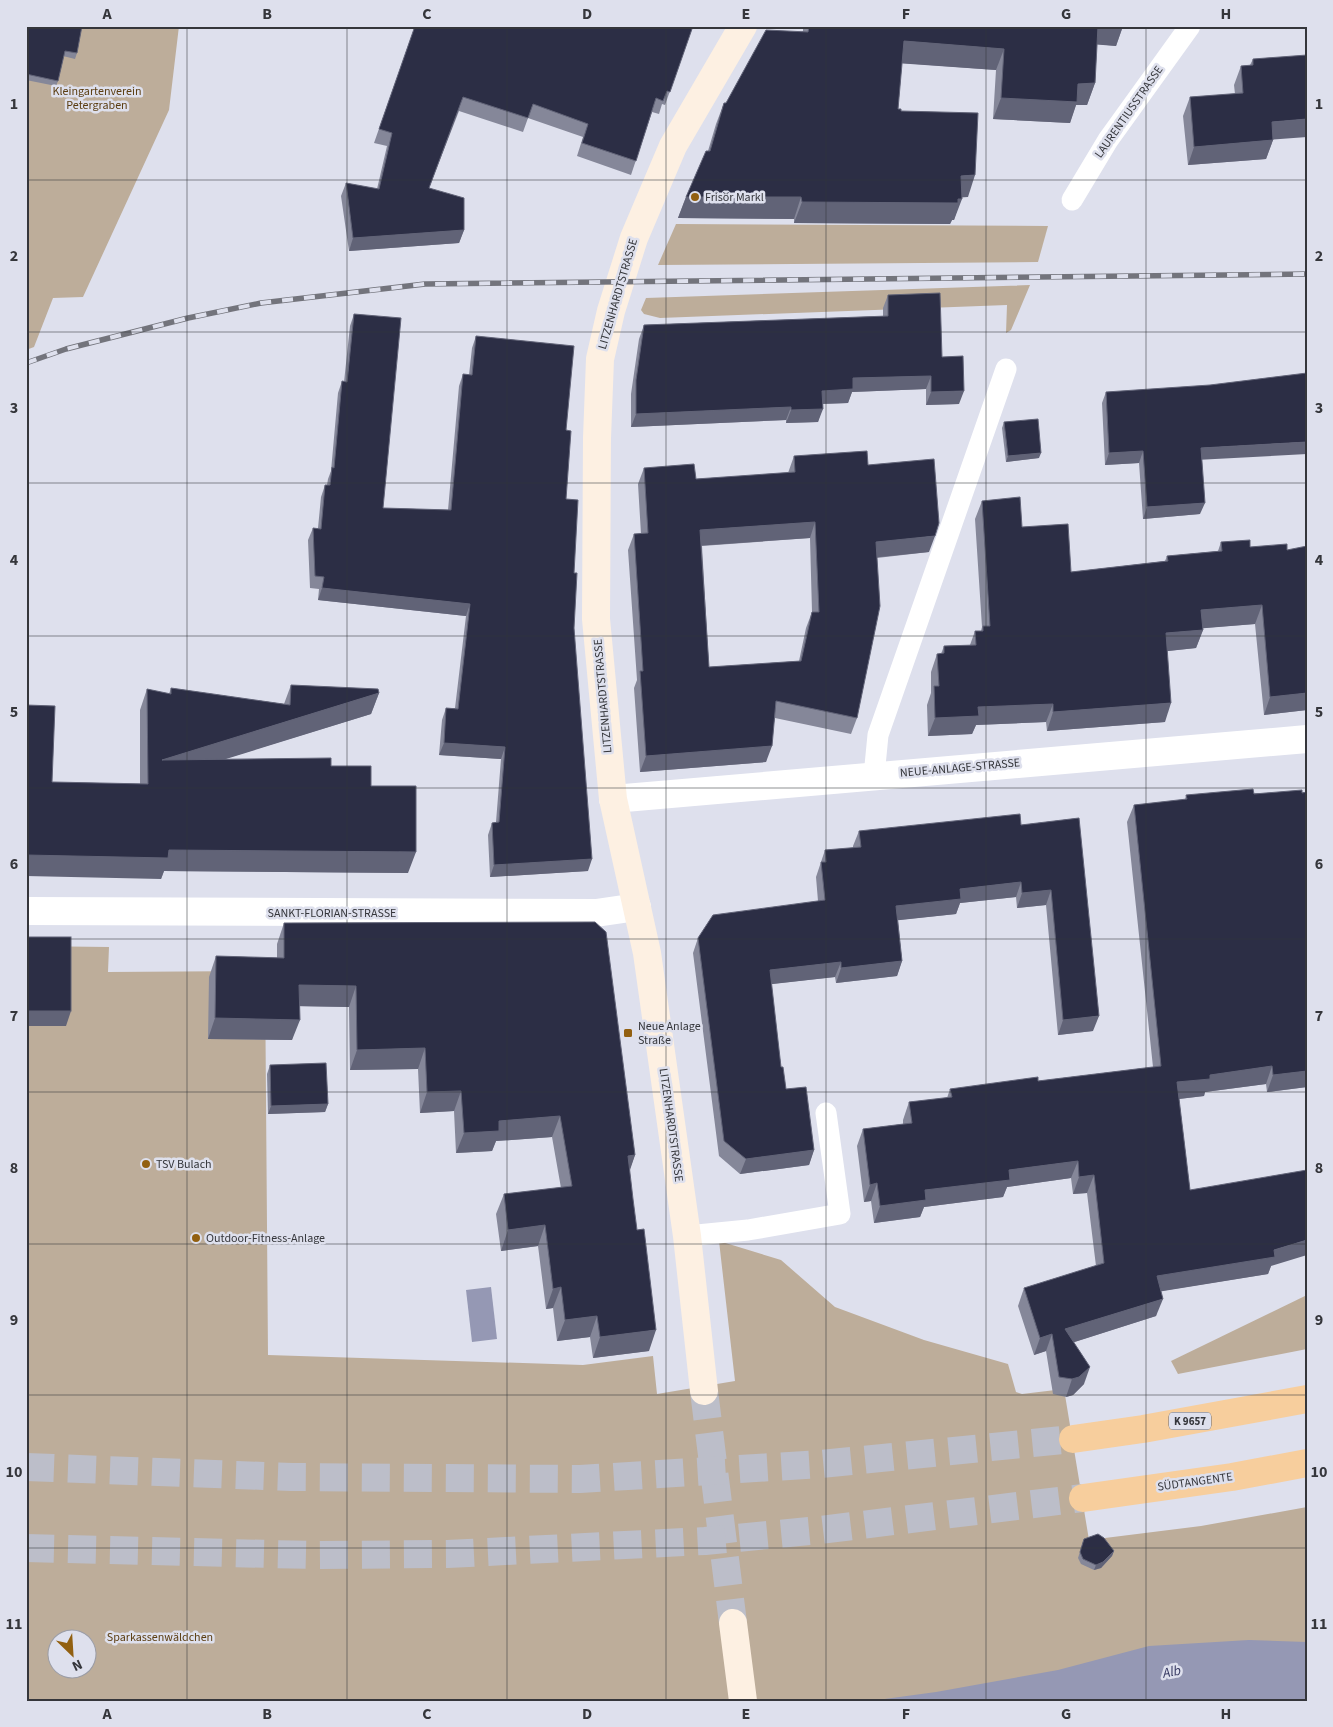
<svg xmlns="http://www.w3.org/2000/svg" width="1333" height="1727" font-family="'Source Sans 3',sans-serif">
<style>
.green{fill:#bdad9a;fill-rule:evenodd}
.water{fill:#9598b4}
.lines{fill:none;stroke-linecap:round;stroke-linejoin:round}
.secondary-tunnel{stroke:#bcbec9;stroke-width:28;stroke-dasharray:28 14;stroke-linecap:butt}
.highway-tunnel{stroke:#bcbec9;stroke-width:28;stroke-dasharray:28 14;stroke-linecap:butt}
.lane{stroke:#fff;stroke-width:21}
.street{stroke:#fff;stroke-width:28}
.secondary{stroke:#fdf0e2;stroke-width:28}
.highway{stroke:#f7ce9d;stroke-width:28}
.rail-casing{stroke:#73747c;stroke-width:5.5}
.rail{stroke:#dee0ed;stroke-width:4;stroke-dasharray:11;stroke-linecap:butt}
.wall{fill:#858799;fill-rule:evenodd}
.shaded-wall{fill:#616377}
.building{fill:#2c2e45;stroke:#616377;fill-rule:evenodd}
.grid{fill:none;stroke:#35363b;stroke-width:1;stroke-opacity:0.55}
.poi-dot{fill:#926011;stroke:#dee0ed;stroke-width:2}
.labels{text-anchor:middle;dominant-baseline:central;stroke-width:5;stroke-linejoin:round;paint-order:stroke}
.shield{fill:#dee0ed;stroke:#686970;stroke-width:1}
.shield-label{font-size:11px;font-weight:bold;fill:#35363b}
.park-label{font-size:12px;fill:#5b3d11;stroke:#dee0ed}
.street-label{font-size:12px;fill:#35363b;stroke:#dee0ed}
.poi-label{font-size:12px;fill:#35363b;stroke:#dee0ed;text-anchor:start}
.water-label{font-size:14px;font-style:italic;fill:#353760;stroke:#dee0ed}
.neatline{fill:none;stroke:#35363b;stroke-width:2}
.grid-label{font-size:16px;text-anchor:middle;font-weight:bold;fill:#35363b}
</style>
<rect width="100%" height="100%" fill="#dee0ed"/>
<g class="green">
<path d="M 26,26 L 179,26 L 169,110 L 83,297 L 53,298 L 34,347 L 26,350 Z"/>
<path d="M 676,224 L 1048,226 L 1038,262 L 658,265 Z"/>
<path d="M 1030,285 L 1011,330 L 1006,333 L 1007,305 L 660,318 L 644,314 L 641,310 L 646,298 Z"/>
<path d="M 26,946 L 109,947 L 108,972 L 265,971 L 268,1355 L 583,1365 L 653,1356 L 657,1394 L 735,1381 L 719,1241 L 781,1260 L 835,1307 L 924,1340 L 1008,1364 L 1016,1392 L 1022,1394 L 1064,1389 L 1089,1540 L 1201,1526 L 1307,1507 L 1307,1701 L 26,1701 ZM 58,1640 L 88,1640 L 88,1670 L 58,1670 Z"/>
<path d="M 1307,1295 L 1307,1349 L 1178,1374 L 1171,1361 Z"/>
</g>
<g class="water">
<path d="M 491,1287 L 497,1339 L 472,1342 L 466,1290 Z"/>
<path d="M 1249,1640 L 1307,1642 L 1307,1701 L 870,1701 L 936,1692 L 1058,1670 L 1149,1646 Z"/>
</g>
<g class="lines">
<path class="secondary-tunnel" d="M 704,1391 L 733,1623"/>
<g class="highway-tunnel">
<path d="M 26,1467 L 292,1477 L 580,1479 L 821,1464 L 1073,1439"/>
<path d="M 26,1548 L 312,1555 L 447,1554 L 705,1541 L 820,1530 L 1083,1498"/>
</g>
<g class="lane">
<path d="M 1072,200 L 1108,140 L 1190,26"/>
<path d="M 874,776 L 878,735 L 1006,369"/>
<path d="M 687,1236 L 748,1230 L 840,1214 L 826,1113"/>
</g>
<g class="street">
<path d="M 613,799 L 1307,739"/>
<path d="M 26,911 L 596,913 L 637,907"/>
</g>
<g class="secondary">
<path d="M 704,1391 L 687,1236 L 647,953 L 613,799 L 596,619 L 597,438 L 600,359 L 611,311 L 634,238 L 673,146 L 743,26"/>
<path d="M 733,1623 L 743,1701"/>
</g>
<g class="highway">
<path d="M 1073,1439 L 1143,1429 L 1307,1399"/>
<path d="M 1083,1498 L 1232,1477 L 1307,1463"/>
</g>
<defs>
<path id="rail" d="M 26,363 L 66,349 L 188,318 L 261,303 L 425,284 L 1307,274"/>
</defs>
<use href="#rail" class="rail-casing"/>
<use href="#rail" class="rail"/>
</g>
<g class="wall">
<path d="M 26,26 L 77,53 L 75,59 L 63,56 L 58,81 L 56,86 L 26,80 Z"/>
<path d="M 415,26 L 693,26 L 665,105 L 662,104 L 659,114 L 652,112 L 631,175 L 577,156 L 583,137 L 528,118 L 523,132 L 459,111 L 429,188 L 464,230 L 459,243 L 349,251 L 341,196 L 346,183 L 377,189 L 387,146 L 374,143 Z"/>
<path d="M 803,26 L 1123,26 L 1116,46 L 1097,44 L 1095,83 L 1087,105 L 1076,105 L 1070,123 L 993,119 L 996,70 L 902,63 L 898,109 L 901,111 L 968,197 L 961,197 L 954,220 L 952,220 L 950,224 L 794,223 L 794,219 L 678,218 L 686,197 L 708,151 L 716,124 L 724,103 L 726,103 L 803,31 Z"/>
<path d="M 1253,59 L 1273,140 L 1266,159 L 1188,165 L 1183,116 L 1190,97 L 1235,94 L 1234,85 L 1241,66 L 1250,65 Z"/>
<path d="M 888,295 L 942,357 L 959,404 L 926,405 L 926,389 L 852,392 L 848,403 L 823,404 L 818,422 L 786,423 L 786,420 L 631,427 L 631,394 L 639,339 L 644,325 L 883,316 L 883,308 Z"/>
<path d="M 354,314 L 383,508 L 448,510 L 459,386 L 463,374 L 469,375 L 472,348 L 476,336 L 566,430 L 566,499 L 574,573 L 574,628 L 588,871 L 490,877 L 488,835 L 492,823 L 496,822 L 501,759 L 439,755 L 442,720 L 446,708 L 455,708 L 466,616 L 318,600 L 319,589 L 310,588 L 308,540 L 313,528 L 318,528 L 321,497 L 325,485 L 327,485 L 328,479 L 331,471 L 338,393 L 342,381 L 344,382 L 350,326 Z"/>
<path d="M 1106,392 L 1201,459 L 1200,514 L 1143,519 L 1139,463 L 1105,465 L 1102,403 Z"/>
<path d="M 1004,422 L 1039,458 L 1006,462 L 1002,428 Z"/>
<path d="M 794,456 L 868,465 L 929,552 L 877,558 L 857,718 L 851,734 L 775,718 L 766,762 L 640,772 L 634,688 L 637,680 L 628,550 L 634,534 L 641,534 L 638,484 L 644,468 L 696,479 L 788,473 ZM 810,538 L 812,612 L 806,628 L 799,661 L 709,667 L 702,546 Z"/>
<path d="M 982,501 L 1022,527 L 1071,572 L 1165,561 L 1167,556 L 1218,551 L 1221,542 L 1250,547 L 1307,710 L 1264,715 L 1255,624 L 1203,628 L 1203,630 L 1196,648 L 1167,651 L 1165,722 L 1047,731 L 1046,722 L 976,725 L 972,734 L 928,736 L 927,705 L 931,693 L 931,672 L 937,654 L 941,654 L 944,646 L 970,645 L 975,631 L 981,631 L 982,627 L 975,519 Z"/>
<path d="M 291,685 L 379,693 L 371,714 L 224,759 L 331,766 L 371,786 L 408,873 L 164,871 L 161,879 L 52,782 L 140,784 L 140,710 L 147,689 L 169,694 L 171,688 L 284,704 Z"/>
<path d="M 1307,792 L 1307,1087 L 1267,1092 L 1266,1084 L 1205,1092 L 1204,1096 L 1179,1099 L 1190,1190 L 1271,1266 L 1268,1274 L 1161,1291 L 1156,1316 L 1074,1342 L 1084,1384 L 1073,1395 L 1066,1397 L 1053,1394 L 1046,1351 L 1034,1355 L 1018,1306 L 1024,1288 L 1096,1266 L 1087,1193 L 1073,1194 L 1071,1178 L 1007,1187 L 1003,1197 L 924,1207 L 920,1217 L 874,1223 L 871,1201 L 864,1202 L 857,1146 L 863,1129 L 903,1124 L 903,1120 L 909,1102 L 947,1098 L 950,1089 L 1038,1081 L 1153,1067 L 1127,822 L 1134,805 L 1185,800 L 1186,795 Z"/>
<path d="M 1079,818 L 1093,1031 L 1058,1035 L 1046,905 L 1017,908 L 1016,897 L 960,903 L 956,914 L 898,920 L 902,961 L 897,976 L 836,983 L 835,977 L 771,984 L 781,1067 L 786,1089 L 814,1150 L 809,1165 L 740,1174 L 719,1156 L 693,953 L 698,938 L 818,901 L 816,877 L 825,850 L 853,848 L 853,846 L 859,831 L 1021,825 Z"/>
<path d="M 284,923 L 635,1155 L 629,1171 L 649,1351 L 593,1358 L 590,1337 L 557,1341 L 553,1308 L 546,1309 L 538,1246 L 501,1251 L 496,1214 L 504,1194 L 561,1188 L 552,1137 L 496,1141 L 492,1151 L 456,1153 L 454,1111 L 420,1113 L 418,1069 L 350,1070 L 349,1007 L 299,1006 L 292,1040 L 208,1039 L 209,977 L 216,956 L 277,958 L 277,944 Z"/>
<path d="M 270,1065 L 328,1104 L 325,1112 L 268,1114 L 267,1074 Z"/>
<path d="M 1084,1539 L 1114,1551 L 1112,1556 L 1101,1568 L 1094,1570 L 1081,1564 L 1078,1558 Z"/>
</g>
<g class="shaded-wall">
<path d="M 1097,26 L 1123,26 L 1116,46 L 1090,44 Z"/>
<path d="M 904,41 L 1004,49 L 996,70 L 896,63 Z"/>
<path d="M 1095,83 L 1087,105 L 1076,105 L 1070,123 L 993,119 L 1001,98 L 1078,84 Z"/>
<path d="M 1307,119 L 1307,137 L 1265,140 L 1272,122 Z"/>
<path d="M 1273,140 L 1266,159 L 1188,165 L 1194,147 Z"/>
<path d="M 975,175 L 968,197 L 953,198 L 961,176 Z"/>
<path d="M 686,197 L 801,197 L 794,219 L 678,218 Z"/>
<path d="M 962,199 L 954,220 L 952,220 L 950,224 L 794,223 L 802,202 Z"/>
<path d="M 464,230 L 459,243 L 349,251 L 353,238 Z"/>
<path d="M 931,376 L 926,389 L 852,392 L 848,403 L 818,404 L 822,391 L 853,378 Z"/>
<path d="M 964,391 L 959,404 L 926,405 L 931,392 Z"/>
<path d="M 791,407 L 786,420 L 631,427 L 636,414 Z"/>
<path d="M 823,409 L 818,422 L 786,423 L 791,410 Z"/>
<path d="M 1307,442 L 1307,454 L 1196,460 L 1201,448 Z"/>
<path d="M 1143,451 L 1139,463 L 1105,465 L 1109,453 Z"/>
<path d="M 1041,453 L 1039,458 L 1006,462 L 1008,456 Z"/>
<path d="M 1205,503 L 1200,514 L 1143,519 L 1147,507 Z"/>
<path d="M 815,522 L 810,538 L 695,546 L 700,530 Z"/>
<path d="M 935,536 L 929,552 L 870,558 L 876,542 Z"/>
<path d="M 322,588 L 470,604 L 466,616 L 318,600 Z"/>
<path d="M 1262,605 L 1255,624 L 1194,629 L 1201,610 Z"/>
<path d="M 1203,630 L 1196,648 L 1159,652 L 1166,633 Z"/>
<path d="M 379,693 L 371,714 L 155,781 L 162,760 Z"/>
<path d="M 1307,693 L 1307,710 L 1264,715 L 1270,697 Z"/>
<path d="M 1171,703 L 1165,722 L 1047,731 L 1053,712 Z"/>
<path d="M 1053,704 L 1046,722 L 976,725 L 972,734 L 928,736 L 935,718 L 978,707 Z"/>
<path d="M 444,743 L 505,747 L 501,759 L 439,755 Z"/>
<path d="M 772,746 L 766,762 L 640,772 L 646,756 Z"/>
<path d="M 169,850 L 416,852 L 408,873 L 164,871 L 161,879 L 26,876 L 26,855 Z"/>
<path d="M 592,859 L 588,871 L 490,877 L 494,865 Z"/>
<path d="M 1021,882 L 1016,897 L 960,903 L 956,914 L 891,921 L 896,906 L 960,889 Z"/>
<path d="M 1051,890 L 1046,905 L 1017,908 L 1022,893 Z"/>
<path d="M 902,961 L 897,976 L 836,983 L 841,968 Z"/>
<path d="M 841,962 L 835,977 L 764,985 L 770,970 Z"/>
<path d="M 299,985 L 356,986 L 349,1007 L 291,1006 Z"/>
<path d="M 26,1011 L 71,1011 L 66,1026 L 26,1026 Z"/>
<path d="M 1099,1016 L 1093,1031 L 1058,1035 L 1063,1020 Z"/>
<path d="M 215,1018 L 300,1020 L 292,1040 L 208,1039 Z"/>
<path d="M 425,1048 L 418,1069 L 350,1070 L 357,1050 Z"/>
<path d="M 1272,1066 L 1266,1084 L 1205,1092 L 1204,1096 L 1170,1100 L 1177,1082 L 1210,1075 Z"/>
<path d="M 1307,1071 L 1307,1087 L 1267,1092 L 1273,1075 Z"/>
<path d="M 461,1091 L 454,1111 L 420,1113 L 427,1092 Z"/>
<path d="M 328,1104 L 325,1112 L 268,1114 L 271,1106 Z"/>
<path d="M 560,1116 L 552,1137 L 496,1141 L 492,1151 L 456,1153 L 464,1133 L 499,1121 Z"/>
<path d="M 814,1150 L 809,1165 L 740,1174 L 746,1159 Z"/>
<path d="M 635,1155 L 628,1176 L 628,1156 Z"/>
<path d="M 1078,1161 L 1071,1178 L 1007,1187 L 1003,1197 L 924,1207 L 920,1217 L 874,1223 L 880,1206 L 925,1190 L 1009,1170 Z"/>
<path d="M 1094,1175 L 1087,1193 L 1073,1194 L 1079,1177 Z"/>
<path d="M 877,1183 L 871,1201 L 864,1202 L 870,1185 Z"/>
<path d="M 545,1225 L 538,1246 L 501,1251 L 508,1230 Z"/>
<path d="M 1307,1240 L 1307,1255 L 1271,1266 L 1268,1274 L 1151,1293 L 1157,1276 L 1274,1250 Z"/>
<path d="M 561,1287 L 553,1308 L 546,1309 L 553,1289 Z"/>
<path d="M 1163,1299 L 1156,1316 L 1059,1347 L 1065,1329 Z"/>
<path d="M 597,1316 L 590,1337 L 557,1341 L 565,1320 Z"/>
<path d="M 656,1330 L 649,1351 L 593,1358 L 600,1337 Z"/>
<path d="M 1052,1334 L 1046,1351 L 1034,1355 L 1040,1338 Z"/>
<path d="M 1090,1367 L 1084,1384 L 1073,1395 L 1066,1397 L 1072,1379 Z"/>
<path d="M 1114,1551 L 1112,1556 L 1101,1568 L 1094,1570 L 1096,1565 Z"/>
</g>
<g class="building">
<path d="M 26,26 L 82,26 L 77,53 L 65,51 L 58,81 L 26,74 Z"/>
<path d="M 415,26 L 693,26 L 670,92 L 667,91 L 663,101 L 656,98 L 636,161 L 582,143 L 588,124 L 533,104 L 528,118 L 463,97 L 429,188 L 464,198 L 464,230 L 353,238 L 346,183 L 379,189 L 392,133 L 379,129 Z"/>
<path d="M 809,26 L 1098,26 L 1095,83 L 1078,84 L 1077,102 L 1001,98 L 1004,49 L 904,41 L 898,109 L 901,109 L 901,111 L 978,113 L 975,175 L 961,176 L 962,199 L 958,199 L 958,203 L 802,202 L 801,197 L 686,197 L 706,151 L 710,151 L 724,103 L 726,103 L 766,30 L 808,32 Z"/>
<path d="M 1307,55 L 1307,119 L 1272,122 L 1273,140 L 1194,147 L 1190,97 L 1243,93 L 1241,66 L 1253,65 L 1253,59 Z"/>
<path d="M 940,293 L 942,357 L 963,356 L 964,391 L 931,392 L 931,376 L 853,378 L 853,389 L 822,391 L 823,409 L 791,410 L 791,407 L 636,414 L 636,380 L 644,325 L 888,316 L 888,295 Z"/>
<path d="M 354,314 L 401,318 L 383,508 L 451,510 L 463,374 L 472,375 L 476,336 L 574,346 L 566,430 L 571,431 L 566,499 L 578,500 L 574,573 L 577,573 L 574,628 L 592,859 L 494,865 L 492,823 L 499,822 L 505,747 L 444,743 L 446,708 L 458,709 L 470,604 L 322,588 L 324,577 L 315,576 L 313,528 L 321,529 L 325,485 L 330,485 L 332,467 L 334,468 L 342,381 L 347,382 Z"/>
<path d="M 1307,373 L 1307,442 L 1201,448 L 1205,503 L 1147,507 L 1143,451 L 1109,453 L 1106,392 L 1210,385 Z"/>
<path d="M 1038,419 L 1041,453 L 1008,456 L 1004,422 Z"/>
<path d="M 867,451 L 868,465 L 934,459 L 939,523 L 935,536 L 876,542 L 880,606 L 857,718 L 776,701 L 772,746 L 646,756 L 640,671 L 643,671 L 634,534 L 648,533 L 644,468 L 694,464 L 696,479 L 795,472 L 794,456 ZM 815,522 L 819,612 L 812,612 L 801,661 L 709,667 L 700,530 Z"/>
<path d="M 1020,497 L 1022,527 L 1068,524 L 1071,572 L 1168,561 L 1167,556 L 1222,551 L 1221,542 L 1250,540 L 1250,547 L 1287,544 L 1287,550 L 1307,546 L 1307,693 L 1270,697 L 1262,605 L 1201,610 L 1203,630 L 1166,633 L 1171,703 L 1053,712 L 1053,704 L 978,707 L 979,716 L 935,718 L 934,686 L 939,686 L 937,654 L 944,653 L 944,646 L 976,645 L 975,631 L 983,631 L 983,626 L 990,626 L 982,501 Z"/>
<path d="M 291,685 L 378,689 L 379,693 L 162,760 L 331,758 L 331,766 L 371,766 L 371,786 L 416,786 L 416,852 L 169,850 L 168,858 L 26,855 L 26,705 L 55,706 L 52,782 L 148,784 L 147,689 L 171,694 L 171,688 L 290,705 Z"/>
<path d="M 1253,789 L 1254,794 L 1302,790 L 1302,793 L 1307,792 L 1307,1071 L 1273,1075 L 1272,1066 L 1210,1075 L 1210,1079 L 1177,1082 L 1190,1190 L 1307,1170 L 1307,1240 L 1274,1250 L 1275,1257 L 1157,1276 L 1163,1299 L 1065,1329 L 1090,1367 L 1079,1377 L 1072,1379 L 1059,1377 L 1052,1334 L 1040,1338 L 1024,1288 L 1104,1263 L 1094,1175 L 1079,1177 L 1078,1161 L 1009,1170 L 1010,1180 L 925,1190 L 926,1200 L 880,1206 L 877,1183 L 870,1185 L 863,1129 L 912,1123 L 909,1102 L 952,1097 L 950,1089 L 1038,1077 L 1038,1081 L 1161,1066 L 1134,805 L 1187,799 L 1186,795 Z"/>
<path d="M 1020,814 L 1021,825 L 1079,818 L 1099,1016 L 1063,1020 L 1051,890 L 1022,893 L 1021,882 L 960,889 L 961,899 L 896,906 L 902,961 L 841,968 L 841,962 L 770,970 L 781,1067 L 783,1067 L 786,1089 L 806,1087 L 814,1150 L 746,1159 L 724,1141 L 698,938 L 713,915 L 825,900 L 821,862 L 826,862 L 825,850 L 861,847 L 859,831 Z"/>
<path d="M 595,922 L 606,932 L 635,1155 L 628,1156 L 633,1199 L 637,1230 L 644,1229 L 656,1330 L 600,1337 L 597,1316 L 565,1320 L 561,1287 L 553,1289 L 545,1225 L 508,1230 L 504,1194 L 572,1186 L 560,1116 L 499,1121 L 499,1131 L 464,1133 L 461,1091 L 427,1092 L 425,1048 L 357,1050 L 356,986 L 299,985 L 300,1020 L 215,1018 L 216,956 L 284,958 L 284,923 Z"/>
<rect x="26" y="937" width="45" height="74"/>
<path d="M 326,1063 L 328,1104 L 271,1106 L 270,1065 Z"/>
<path d="M 1098,1534 L 1104,1538 L 1114,1551 L 1103,1562 L 1096,1565 L 1083,1559 L 1080,1552 L 1084,1539 Z"/>
</g>
<path class="grid" d="M 187,26 L 187,1701M 347,26 L 347,1701M 507,26 L 507,1701M 666,26 L 666,1701M 826,26 L 826,1701M 986,26 L 986,1701M 1146,26 L 1146,1701M 26,180 L 1307,180M 26,332 L 1307,332M 26,483 L 1307,483M 26,636 L 1307,636M 26,788 L 1307,788M 26,939 L 1307,939M 26,1092 L 1307,1092M 26,1244 L 1307,1244M 26,1395 L 1307,1395M 26,1548 L 1307,1548"/>
<g class="poi-dot">
<circle cx="695" cy="197" r="5"/>
<rect x="623" y="1028" width="10" height="10" rx="2.5"/>
<circle cx="146" cy="1164" r="5"/>
<circle cx="196" cy="1238" r="5"/>
</g>
<g class="labels">
<rect class="shield" x="1169" y="1412.5" width="42" height="17" rx="4"/>
<g class="shield-label">
<text x="1190" y="1421">K 9657</text>
</g>
<g class="park-label">
<text x="97" y="91">Kleingartenverein<tspan x="97" dy="14">Petergraben</tspan></text>
<text x="160" y="1637">Sparkassenwäldchen</text>
</g>
<g class="street-label">
<text transform="translate(1129 112) rotate(-55)">LAURENTIUSSTRASSE</text>
<text transform="translate(618 294) rotate(-74)">LITZENHARDTSTRASSE</text>
<text transform="translate(603 696) rotate(-95)">LITZENHARDTSTRASSE</text>
<text transform="translate(960 768) rotate(-5)">NEUE-ANLAGE-STRASSE</text>
<text x="332" y="913">SANKT-FLORIAN-STRASSE</text>
<text transform="translate(671 1125) rotate(82)">LITZENHARDTSTRASSE</text>
<text transform="translate(1195 1482) rotate(-8)">SÜDTANGENTE</text>
</g>
<g class="poi-label">
<text x="705" y="197">Frisör Markl</text>
<text x="638" y="1026">Neue Anlage<tspan x="638" dy="14">Straße</tspan></text>
<text x="156" y="1164">TSV Bulach</text>
<text x="206" y="1238">Outdoor-Fitness-Anlage</text>
</g>
<g class="water-label">
<text transform="translate(1172 1672) rotate(-11)">Alb</text>
</g>
</g>
<rect width="1333" height="1727" fill="none" stroke="#dee0ed" stroke-width="55"/>
<g transform="translate(72 1654) rotate(155)"><circle r="24" fill="#dee0ed" stroke="#9a9ca6"/>
<path d="M0-4L9 19L0 12L-9 19Z" fill="#926011"/>
<text y="-8" font-size="14" font-weight="bold" text-anchor="middle" fill="#35363b">N</text>
</g>
<rect x="28" y="28" width="1278" height="1672" class="neatline"/>
<g class="grid-label">
<text x="107" y="19">A</text>
<text x="267" y="19">B</text>
<text x="427" y="19">C</text>
<text x="587" y="19">D</text>
<text x="746" y="19">E</text>
<text x="906" y="19">F</text>
<text x="1066" y="19">G</text>
<text x="1226" y="19">H</text>
<text x="14" y="109">1</text>
<text x="1319" y="109">1</text>
<text x="14" y="261">2</text>
<text x="1319" y="261">2</text>
<text x="14" y="413">3</text>
<text x="1319" y="413">3</text>
<text x="14" y="565">4</text>
<text x="1319" y="565">4</text>
<text x="14" y="717">5</text>
<text x="1319" y="717">5</text>
<text x="14" y="869">6</text>
<text x="1319" y="869">6</text>
<text x="14" y="1021">7</text>
<text x="1319" y="1021">7</text>
<text x="14" y="1173">8</text>
<text x="1319" y="1173">8</text>
<text x="14" y="1325">9</text>
<text x="1319" y="1325">9</text>
<text x="14" y="1477">10</text>
<text x="1319" y="1477">10</text>
<text x="14" y="1629">11</text>
<text x="1319" y="1629">11</text>
<text x="107" y="1719">A</text>
<text x="267" y="1719">B</text>
<text x="427" y="1719">C</text>
<text x="587" y="1719">D</text>
<text x="746" y="1719">E</text>
<text x="906" y="1719">F</text>
<text x="1066" y="1719">G</text>
<text x="1226" y="1719">H</text>
</g>
</svg>
